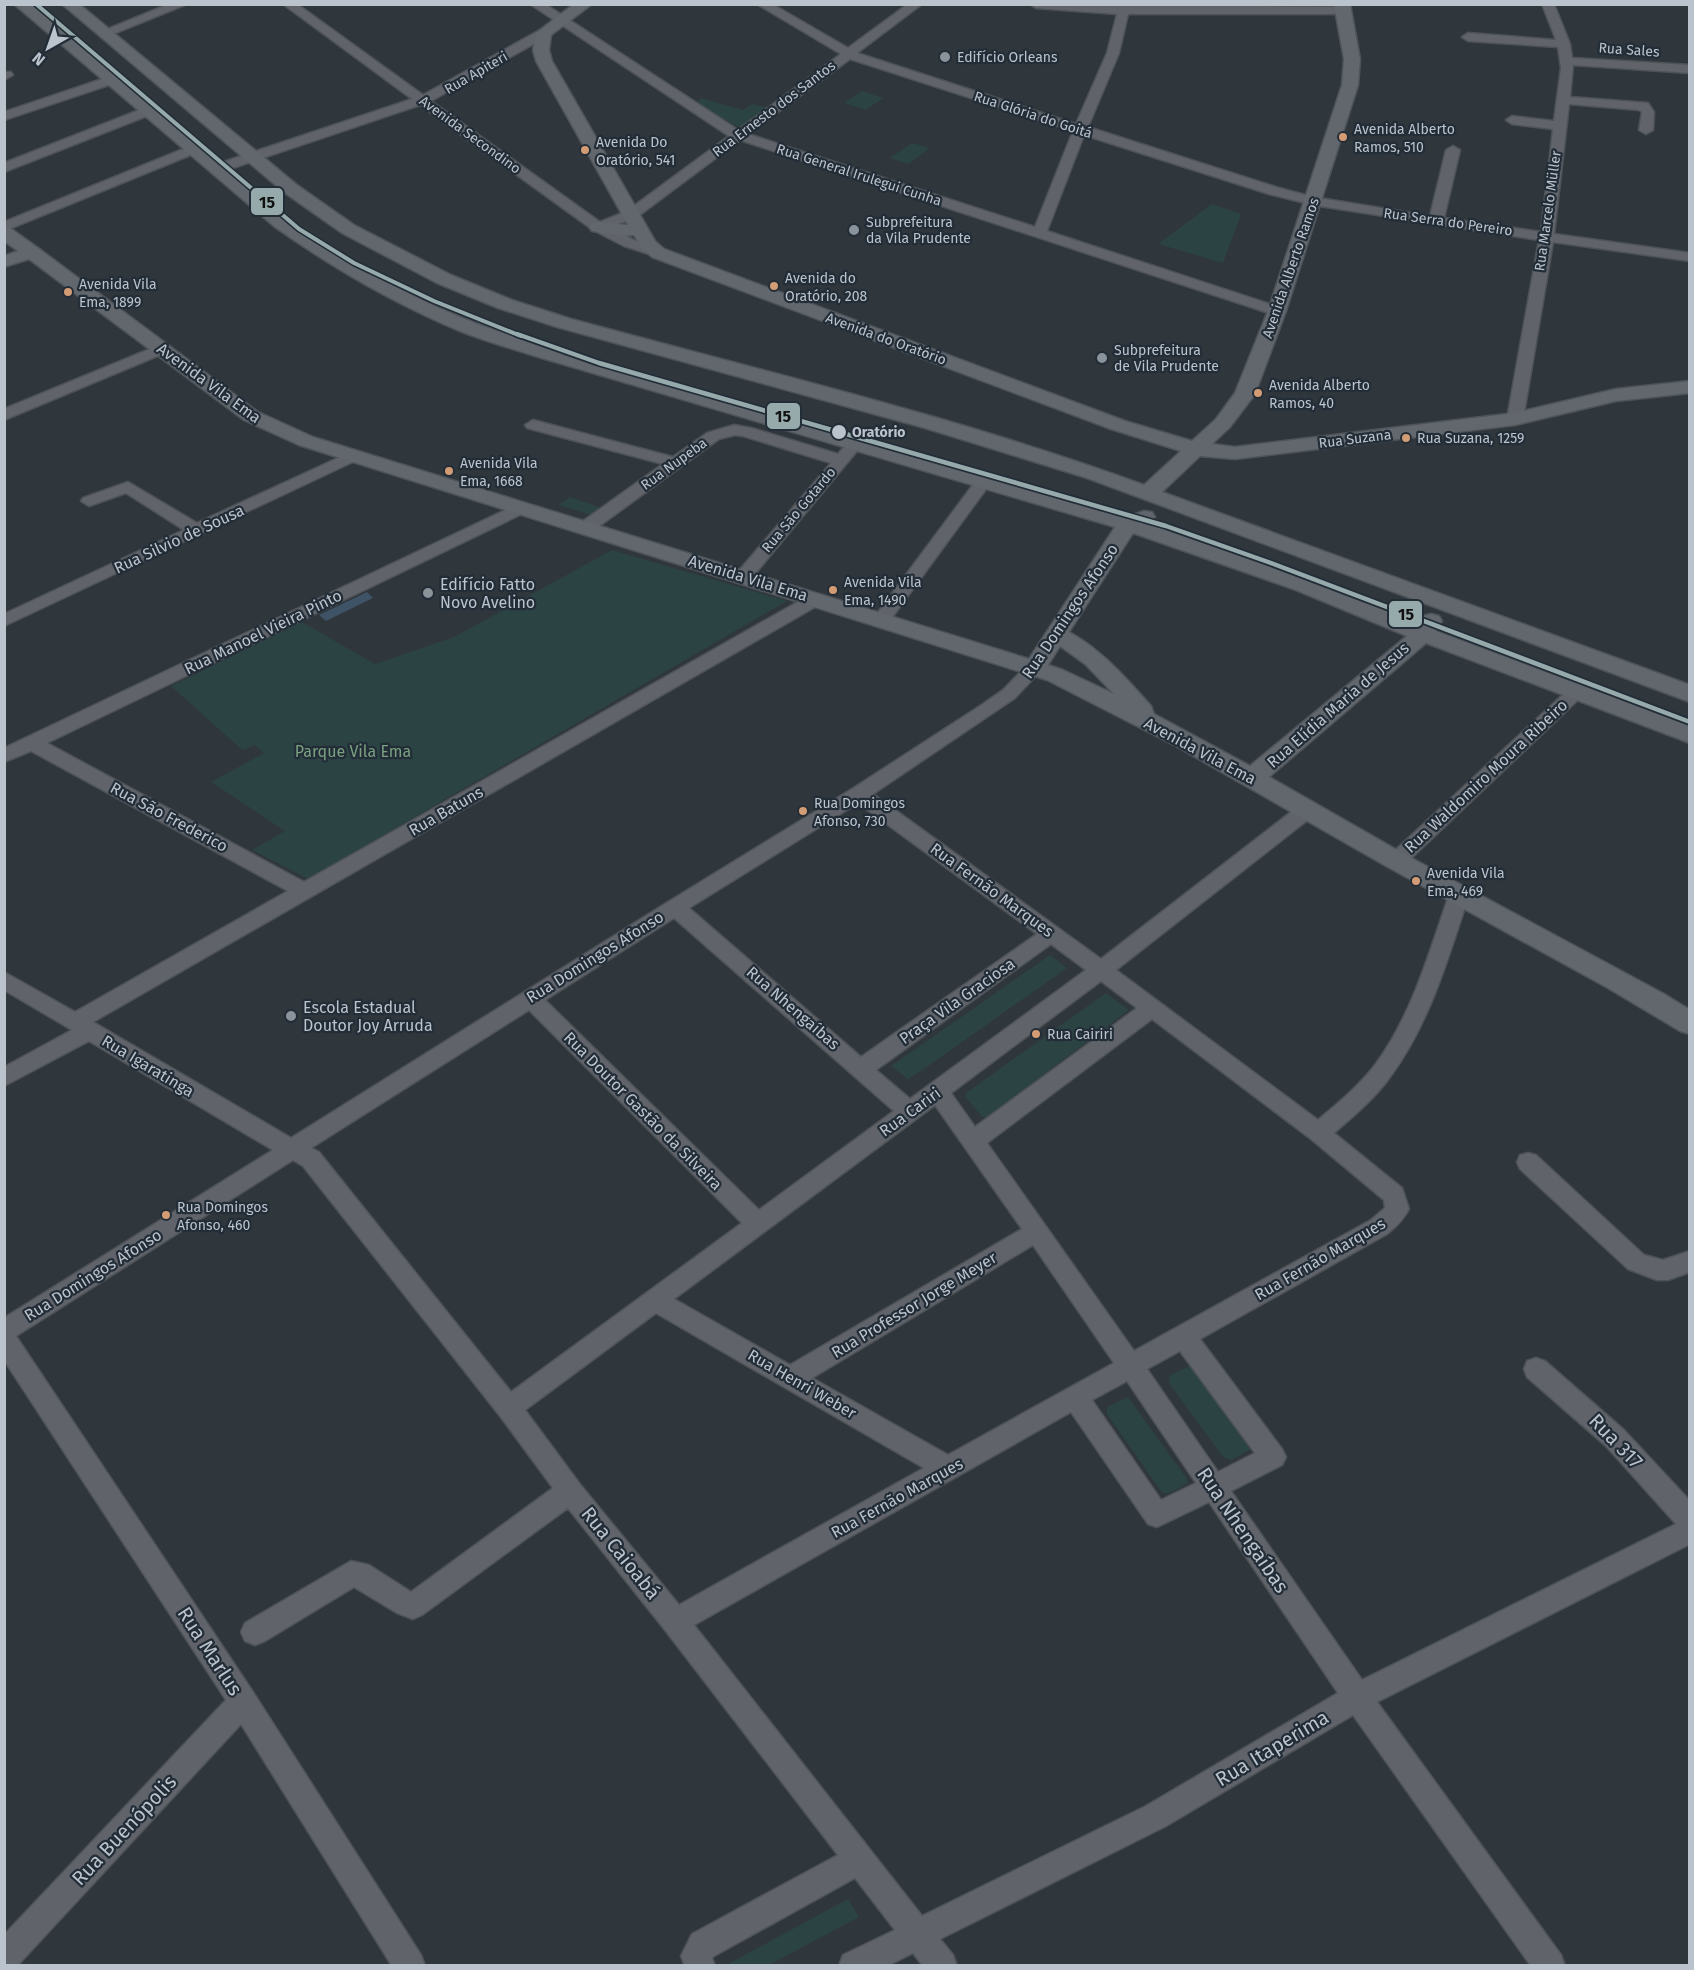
<svg xmlns="http://www.w3.org/2000/svg" width="1694" height="1970" font-family="'Fira Sans',sans-serif">
<style>
.green{fill:#2c4343}
.water{fill:#3e5366}
.lines{fill:none;stroke-linecap:round;stroke-linejoin:round}
.minor-casing{stroke:#4d5257;stroke-width:3}
.major-casing{stroke:#4d5359;stroke-width:3}
.minor{fill:#60646a;fill-rule:evenodd}
.major{fill:#61676c;fill-rule:evenodd}
.metro-1-far1-casing{stroke:#222d38;stroke-width:7}
.metro-1-casing{stroke:#222d38;stroke-width:8}
.metro-1-far1{stroke:#96aaab;stroke-width:4}
.metro-1{stroke:#96aaab;stroke-width:4.5}
.poi-dot{fill:#8a929a;stroke:#222d38;stroke-width:2}
.bus-dot{fill:#d39c74;stroke:#222d38;stroke-width:2}
.stop-dot{fill:#bbc3cc;stroke:#222d38;stroke-width:2}
.labels{text-anchor:middle;dominant-baseline:central;stroke-width:4.5;stroke-linejoin:round;paint-order:stroke}
.far-street-label{font-size:14px;fill:#bbc3cc;stroke:#222d38}
.far-poi-label{font-size:14px;fill:#bbc3cc;stroke:#222d38;text-anchor:start}
.bus-label{font-size:14px;fill:#bbc3cc;stroke:#222d38;text-anchor:start}
.far-stop-label{font-size:14px;font-weight:bold;fill:#bbc3cc;stroke:#222d38;text-anchor:start}
.street-label{font-size:16px;fill:#bbc3cc;stroke:#222d38}
.poi-label{font-size:16px;fill:#bbc3cc;stroke:#222d38;text-anchor:start}
.park-label{font-size:16px;fill:#7aa07f;stroke:#222d38}
.near-street-label{font-size:20px;fill:#bbc3cc;stroke:#222d38}
.line-badge{stroke:#222d38;stroke-width:2}
.pale-badge-label{font-size:16px;text-anchor:middle;font-weight:bold;fill:#111}
</style>
<rect width="100%" height="100%" fill="#2f363c"/>
<g class="green">
<path d="M 862,91 L 883,98 L 866,110 L 844,103 Z"/>
<path d="M 701,98 L 743,110 L 752,104 L 769,108 L 742,129 L 696,104 Z"/>
<path d="M 912,143 L 930,148 L 908,164 L 890,158 Z"/>
<path d="M 1212,204 L 1241,214 L 1223,263 L 1158,244 Z"/>
<path d="M 570,497 L 601,508 L 591,515 L 559,505 Z"/>
<path d="M 612,550 L 787,601 L 308,879 L 252,850 L 285,831 L 211,782 L 264,753 L 254,745 L 244,750 L 241,749 L 171,686 L 302,622 L 375,664 L 454,637 Z"/>
<path d="M 1050,955 L 1067,968 L 924,1069 L 908,1079 L 891,1066 Z"/>
<path d="M 1106,993 L 1129,1010 L 987,1117 L 982,1117 L 965,1096 L 966,1093 Z"/>
<path d="M 1190,1366 L 1250,1446 L 1251,1449 L 1232,1460 L 1223,1457 L 1169,1383 L 1170,1375 Z"/>
<path d="M 1128,1397 L 1187,1479 L 1188,1483 C 1181,1487 1173,1492 1165,1494 L 1160,1490 L 1107,1414 L 1107,1407 Z"/>
<path d="M 848,1899 L 859,1917 L 769,1965 L 728,1964 Z"/>
</g>
<path class="water" d="M 367,592 L 373,598 L 326,621 L 319,615 Z"/>
<g class="lines">
<defs>
<g id="minor">
<path d="M 169,4 L 187,4 L 108,36 L 100,36 L 98,33 Z"/>
<path d="M 283,4 L 297,4 L 423,95 L 540,30 L 548,30 L 548,36 L 431,101 L 600,222 L 627,211 L 729,136 L 530,4 L 545,4 L 738,130 L 841,54 L 757,4 L 772,4 L 848,48 L 908,4 L 922,4 L 857,53 L 1076,124 L 1107,53 L 1117,14 L 1036,8 L 1030,4 L 1344,7 L 1350,11 L 1348,14 L 1128,14 L 1119,53 L 1088,127 L 1279,188 L 1313,197 L 1430,216 L 1446,150 L 1453,146 L 1460,150 L 1444,218 L 1541,232 L 1553,129 L 1512,124 L 1506,120 L 1512,116 L 1554,121 L 1561,68 L 1558,47 L 1468,41 L 1462,37 L 1468,33 L 1556,40 L 1542,4 L 1554,4 L 1570,44 L 1572,58 L 1690,65 L 1690,73 L 1573,65 L 1570,97 L 1648,103 L 1654,112 L 1653,130 L 1646,134 L 1639,130 L 1642,112 L 1639,110 L 1569,104 L 1554,234 L 1690,253 L 1690,261 L 1553,242 L 1523,419 L 1515,424 L 1507,419 L 1539,240 L 1313,205 L 1269,194 L 1084,135 L 1047,231 L 1282,308 L 1284,311 L 1282,314 L 1272,314 L 740,140 L 637,217 L 610,227 L 634,240 L 663,250 L 665,253 L 658,257 L 624,246 L 593,230 L 420,105 L 221,172 L 211,172 L 209,169 L 211,166 L 412,99 ZM 850,59 L 1073,131 L 1035,227 L 748,134 Z"/>
<path d="M 4,72 L 11,72 L 13,75 L 4,80 Z"/>
<path d="M 111,76 L 115,77 L 117,80 L 115,83 L 4,120 L 4,112 Z"/>
<path d="M 147,107 L 153,111 L 152,114 L 4,172 L 4,163 Z"/>
<path d="M 193,145 L 200,149 L 198,152 L 4,231 L 4,222 Z"/>
<path d="M 162,344 L 170,349 L 167,352 L 4,420 L 4,409 Z"/>
<path d="M 533,420 L 673,457 L 707,433 L 734,425 L 751,428 L 838,454 L 843,448 L 849,446 L 857,451 L 749,581 L 737,581 L 734,577 L 737,573 L 831,463 L 743,436 L 735,435 L 719,439 L 591,532 L 579,532 L 577,528 L 579,524 L 663,464 L 527,428 L 525,425 Z"/>
<path d="M 353,451 L 361,456 L 359,459 L 4,626 L 4,614 L 184,530 L 126,493 L 89,506 L 81,501 L 83,498 L 128,482 L 197,523 Z"/>
<path d="M 984,476 L 992,481 L 888,623 L 876,623 L 873,619 L 876,615 L 978,478 Z"/>
<path d="M 520,503 L 526,504 L 528,508 L 526,512 L 47,743 L 304,882 L 810,595 L 822,595 L 825,599 L 822,603 L 93,1022 L 291,1138 L 668,902 L 852,789 L 980,706 L 1003,690 L 1029,663 L 1041,663 L 1044,667 L 1015,698 L 873,794 L 1101,959 L 1300,805 L 1307,803 L 1314,805 L 1317,810 L 1314,815 L 1116,970 L 1318,1120 C 1338,1103 1359,1086 1375,1065 C 1412,1015 1429,953 1449,895 L 1452,890 L 1459,888 L 1466,890 L 1469,895 C 1448,958 1430,1023 1390,1077 C 1375,1098 1354,1116 1334,1133 L 1402,1188 L 1409,1209 C 1403,1220 1397,1226 1387,1234 L 1200,1339 L 1282,1449 L 1286,1457 L 1282,1465 L 1231,1491 L 1362,1680 L 1676,1524 L 1606,1446 L 1527,1377 L 1524,1369 L 1527,1361 L 1536,1358 L 1545,1361 L 1624,1430 L 1690,1501 L 1690,1544 L 1377,1702 L 1561,1955 L 1565,1966 L 1531,1966 L 1353,1715 L 1166,1826 L 940,1939 L 953,1955 L 957,1966 L 923,1966 L 913,1953 L 887,1966 L 839,1966 L 843,1955 L 895,1930 L 855,1878 L 714,1956 L 712,1958 L 715,1966 L 685,1966 L 681,1956 L 692,1934 L 838,1855 L 665,1630 L 568,1508 L 422,1615 L 413,1619 L 397,1613 L 354,1587 L 265,1641 L 255,1645 L 245,1641 L 241,1632 L 245,1623 L 351,1561 L 369,1565 L 411,1592 L 553,1488 L 500,1416 L 303,1166 L 293,1160 L 16,1336 L 253,1692 L 421,1955 L 425,1966 L 392,1966 L 241,1724 L 17,1966 L 4,1966 L 4,1935 L 226,1700 L 4,1360 L 4,1318 L 273,1150 L 89,1041 L 4,1086 L 4,1067 L 72,1030 L 4,990 L 4,972 L 75,1012 L 288,891 L 31,751 L 4,762 L 4,748 ZM 858,803 L 1037,934 L 861,1057 L 689,908 ZM 674,918 L 894,1111 L 759,1210 L 545,1000 ZM 1051,944 L 1086,970 L 910,1099 L 876,1070 ZM 1101,981 L 1137,1008 L 975,1127 L 951,1093 ZM 529,1010 L 742,1223 L 511,1392 L 319,1152 L 311,1148 ZM 1152,1019 L 1311,1139 L 1384,1200 L 1385,1208 L 1371,1220 L 1134,1351 L 987,1143 ZM 935,1105 L 1022,1229 L 790,1365 L 674,1299 ZM 1033,1245 L 1114,1363 L 948,1455 L 812,1378 ZM 656,1313 L 924,1468 L 679,1605 L 579,1483 L 525,1410 ZM 1180,1351 L 1255,1453 L 1218,1472 L 1147,1369 ZM 1127,1381 L 1196,1483 L 1161,1500 L 1092,1400 ZM 1071,1412 L 1148,1524 L 1157,1527 L 1209,1502 L 1338,1693 L 1146,1806 L 922,1916 L 694,1625 Z"/>
<path d="M 1576,686 L 1582,688 L 1585,692 L 1582,696 L 1403,866 L 1396,868 L 1389,866 L 1386,861 L 1389,856 L 1570,688 Z"/>
<path d="M 1528,1153 L 1536,1155 L 1644,1255 L 1663,1260 L 1690,1251 L 1690,1272 L 1668,1280 L 1657,1280 L 1628,1269 L 1520,1169 L 1517,1162 L 1520,1155 Z"/>
</g>
<g id="major">
<path d="M 14,4 L 31,4 L 287,219 C 346,260 408,297 475,323 C 499,332 524,340 549,348 L 1127,517 L 1144,511 L 1152,512 L 1155,517 L 1147,523 L 1312,580 L 1418,624 L 1423,616 L 1431,614 L 1439,616 L 1442,621 L 1436,631 L 1690,726 L 1690,743 L 1426,643 L 1269,777 L 1404,854 L 1664,994 L 1690,1010 L 1690,1034 L 1680,1031 L 1608,988 L 1386,866 L 1176,746 L 1047,680 L 299,445 L 244,420 L 29,259 L 4,267 L 4,256 L 18,251 L 4,241 L 4,227 L 10,228 L 38,248 L 258,412 L 313,437 L 1029,659 L 1115,527 L 535,356 C 510,348 485,341 460,331 C 395,304 333,268 275,227 ZM 1133,533 L 1296,590 L 1407,636 L 1250,766 L 1154,714 L 1151,706 C 1127,679 1102,650 1069,632 ZM 1060,646 L 1085,664 L 1114,694 L 1063,670 L 1048,665 Z"/>
<path d="M 62,4 L 79,4 L 297,185 L 354,225 L 451,275 L 512,300 L 571,319 C 762,371 958,417 1144,485 L 1181,451 L 1111,429 L 652,257 L 642,248 L 634,235 L 624,236 L 592,231 L 589,227 L 592,223 L 598,222 L 628,225 L 536,61 L 533,50 L 536,33 L 574,4 L 592,4 L 551,35 L 549,50 L 552,61 L 655,241 L 664,249 L 1125,421 L 1192,441 L 1216,419 L 1235,393 L 1268,311 L 1342,85 L 1344,59 L 1334,4 L 1350,4 L 1360,59 L 1358,85 L 1286,311 L 1255,394 L 1230,427 L 1212,444 L 1235,447 L 1515,413 L 1616,389 L 1690,381 L 1690,393 L 1616,401 L 1515,425 L 1235,459 L 1200,456 L 1162,492 L 1690,685 L 1690,702 L 1087,478 L 925,428 L 557,327 L 498,308 L 437,283 L 342,233 L 285,193 Z"/>
</g>
</defs>
<use href="#minor" class="minor-casing"/>
<use href="#major" class="major-casing"/>
<use href="#minor" class="minor"/>
<use href="#major" class="major"/>
<defs>
<path id="metro-1-far1" d="M 36,4 L 299,229 L 354,263 L 434,301 L 521,336"/>
<path id="metro-1" d="M 517,334 L 599,363 L 1166,526 L 1271,563 L 1690,722"/>
</defs>
<use href="#metro-1-far1" class="metro-1-far1-casing"/>
<use href="#metro-1" class="metro-1-casing"/>
<use href="#metro-1-far1" class="metro-1-far1"/>
<use href="#metro-1" class="metro-1"/>
</g>
<g class="poi-dot">
<circle cx="945" cy="57" r="6"/>
<circle cx="854" cy="230" r="6"/>
<circle cx="1102" cy="358" r="6"/>
<circle cx="428" cy="593" r="6"/>
<circle cx="291" cy="1016" r="6"/>
</g>
<g class="bus-dot">
<circle cx="1343" cy="137" r="5"/>
<circle cx="585" cy="150" r="5"/>
<circle cx="774" cy="286" r="5"/>
<circle cx="68" cy="292" r="5"/>
<circle cx="1258" cy="393" r="5"/>
<circle cx="1406" cy="438" r="5"/>
<circle cx="449" cy="471" r="5"/>
<circle cx="833" cy="590" r="5"/>
<circle cx="803" cy="811" r="5"/>
<circle cx="1416" cy="881" r="5"/>
<circle cx="1036" cy="1034" r="5"/>
<circle cx="166" cy="1215" r="5"/>
</g>
<circle class="stop-dot" cx="839" cy="432" r="8"/>
<g class="labels">
<g class="far-street-label">
<text transform="translate(1629 50) rotate(4)">Rua Sales</text>
<text transform="translate(476 73) rotate(-30)">Rua Apiteri</text>
<text transform="translate(774 109) rotate(-37)">Rua Ernesto dos Santos</text>
<text transform="translate(1033 115) rotate(18)">Rua Glória do Goitá</text>
<text transform="translate(470 135) rotate(36)">Avenida Secondino</text>
<text transform="translate(859 175) rotate(18)">Rua General Irulegui Cunha</text>
<text transform="translate(1548 211) rotate(-82)">Rua Marcelo Müller</text>
<text transform="translate(1448 222) rotate(8)">Rua Serra do Pereiro</text>
<text transform="translate(1291 268) rotate(-71)">Avenida Alberto Ramos</text>
<text transform="translate(886 339) rotate(20)">Avenida do Oratório</text>
<text transform="translate(1355 439) rotate(-7)">Rua Suzana</text>
<text transform="translate(674 464) rotate(-36)">Rua Nupeba</text>
<text transform="translate(799 510) rotate(-50)">Rua São Gotardo</text>
</g>
<g class="far-poi-label">
<text x="957" y="57">Edifício Orleans</text>
<text x="866" y="222">Subprefeitura<tspan x="866" dy="16">da Vila Prudente</tspan></text>
<text x="1114" y="350">Subprefeitura<tspan x="1114" dy="16">de Vila Prudente</tspan></text>
</g>
<g class="bus-label">
<text x="1354" y="129">Avenida Alberto<tspan x="1354" dy="18">Ramos, 510</tspan></text>
<text x="596" y="142">Avenida Do<tspan x="596" dy="18">Oratório, 541</tspan></text>
<text x="785" y="278">Avenida do<tspan x="785" dy="18">Oratório, 208</tspan></text>
<text x="79" y="284">Avenida Vila<tspan x="79" dy="18">Ema, 1899</tspan></text>
<text x="1269" y="385">Avenida Alberto<tspan x="1269" dy="18">Ramos, 40</tspan></text>
<text x="1417" y="438">Rua Suzana, 1259</text>
<text x="460" y="463">Avenida Vila<tspan x="460" dy="18">Ema, 1668</tspan></text>
<text x="844" y="582">Avenida Vila<tspan x="844" dy="18">Ema, 1490</tspan></text>
<text x="814" y="803">Rua Domingos<tspan x="814" dy="18">Afonso, 730</tspan></text>
<text x="1427" y="873">Avenida Vila<tspan x="1427" dy="18">Ema, 469</tspan></text>
<text x="1047" y="1034">Rua Cairiri</text>
<text x="177" y="1207">Rua Domingos<tspan x="177" dy="18">Afonso, 460</tspan></text>
</g>
<g class="far-stop-label">
<text x="852" y="432">Oratório</text>
</g>
<g class="street-label">
<text transform="translate(209 383) rotate(36)">Avenida Vila Ema</text>
<text transform="translate(179 539) rotate(-25)">Rua Silvio de Sousa</text>
<text transform="translate(748 578) rotate(17)">Avenida Vila Ema</text>
<text transform="translate(1070 611) rotate(-56)">Rua Domingos Afonso</text>
<text transform="translate(263 632) rotate(-26)">Rua Manoel Vieira Pinto</text>
<text transform="translate(1338 705) rotate(-41)">Rua Elídia Maria de Jesus</text>
<text transform="translate(1200 751) rotate(28)">Avenida Vila Ema</text>
<text transform="translate(1486 776) rotate(-43)">Rua Waldomiro Moura Ribeiro</text>
<text transform="translate(446 811) rotate(-30)">Rua Batuns</text>
<text transform="translate(169 817) rotate(28)">Rua São Frederico</text>
<text transform="translate(992 890) rotate(36)">Rua Fernão Marques</text>
<text transform="translate(595 957) rotate(-32)">Rua Domingos Afonso</text>
<text transform="translate(957 1001) rotate(-35)">Praça Vila Graciosa</text>
<text transform="translate(793 1008) rotate(41)">Rua Nhengaíbas</text>
<text transform="translate(148 1066) rotate(31)">Rua Igaratinga</text>
<text transform="translate(643 1111) rotate(45)">Rua Doutor Gastão da Silveira</text>
<text transform="translate(910 1112) rotate(-36)">Rua Cariri</text>
<text transform="translate(1320 1259) rotate(-30)">Rua Fernão Marques</text>
<text transform="translate(93 1275) rotate(-32)">Rua Domingos Afonso</text>
<text transform="translate(914 1305) rotate(-31)">Rua Professor Jorge Meyer</text>
<text transform="translate(802 1384) rotate(30)">Rua Henri Weber</text>
<text transform="translate(897 1498) rotate(-29)">Rua Fernão Marques</text>
</g>
<g class="poi-label">
<text x="440" y="584">Edifício Fatto<tspan x="440" dy="18">Novo Avelino</tspan></text>
<text x="303" y="1007">Escola Estadual<tspan x="303" dy="18">Doutor Joy Arruda</tspan></text>
</g>
<g class="park-label">
<text x="353" y="751">Parque Vila Ema</text>
</g>
<g class="near-street-label">
<text transform="translate(1616 1441) rotate(46)">Rua 317</text>
<text transform="translate(1243 1530) rotate(56)">Rua Nhengaíbas</text>
<text transform="translate(621 1553) rotate(51)">Rua Caioabá</text>
<text transform="translate(210 1651) rotate(57)">Rua Marlus</text>
<text transform="translate(1272 1748) rotate(-31)">Rua Itaperima</text>
<text transform="translate(124 1830) rotate(-47)">Rua Buenópolis</text>
</g>
</g>
<g class="line-badge">
<rect x="250" y="187" width="34" height="29" rx="6" fill="#96aaab"/>
<rect x="766" y="402" width="35" height="28" rx="6" fill="#96aaab"/>
<rect x="1388" y="600" width="35" height="28" rx="6" fill="#96aaab"/>
</g>
<g class="pale-badge-label">
<text x="267" y="208">15</text>
<text x="783" y="422">15</text>
<text x="1406" y="620">15</text>
</g>
<rect width="1694" height="1970" fill="none" stroke="#bbc3cc" stroke-width="12"/>
<g transform="translate(48 48) rotate(220)" stroke="#222d38" stroke-width="4.5" paint-order="stroke">
<path d="M0-4.5L10 22L0 15L-10 22Z" fill="#bbc3cc"/>
<text y="-9" font-size="16" font-weight="bold" text-anchor="middle" fill="#bbc3cc">N</text>
</g>
</svg>
